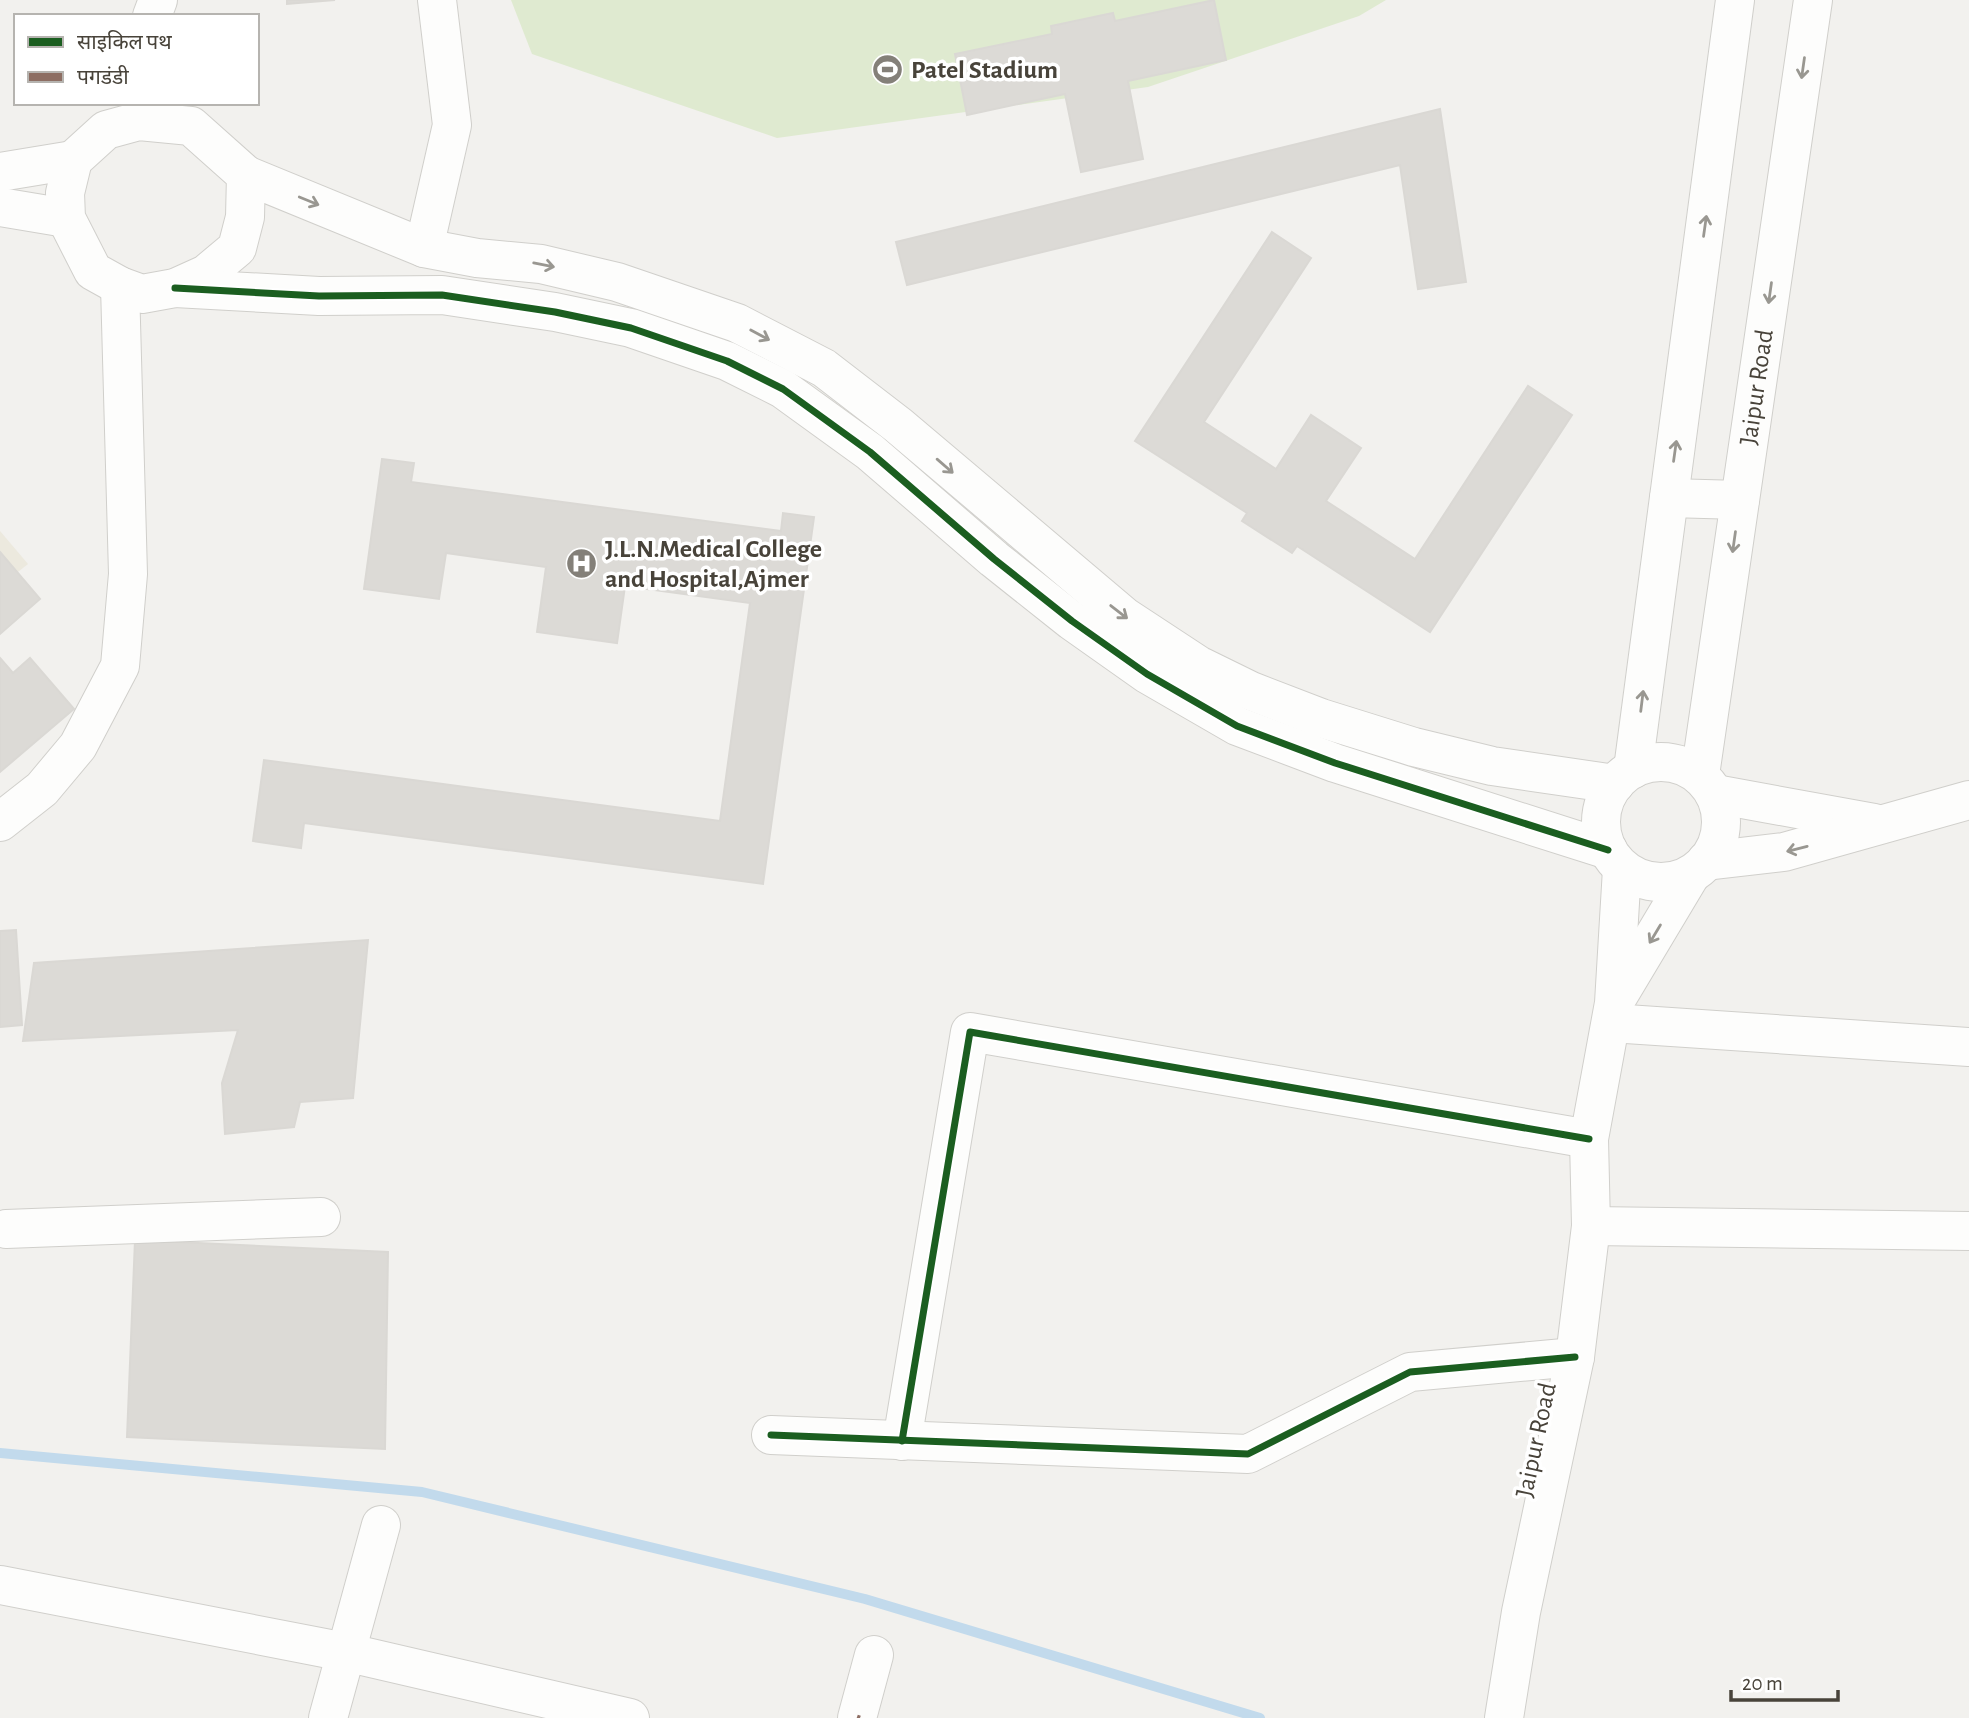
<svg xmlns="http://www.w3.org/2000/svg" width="1969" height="1718" font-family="'Alegreya Sans','Noto Sans Devanagari',sans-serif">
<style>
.education{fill:#ece9de}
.green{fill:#dfead0}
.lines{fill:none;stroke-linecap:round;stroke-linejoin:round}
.stream{stroke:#c2daec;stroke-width:10}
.building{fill:#dcdad6;stroke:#dad8d4;stroke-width:2}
.minor-casing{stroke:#d0cfcb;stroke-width:40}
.minor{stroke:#fdfdfc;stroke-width:38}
.quiet{stroke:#8d6e63;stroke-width:5;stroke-dasharray:10 5;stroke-linecap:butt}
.cycleway-casing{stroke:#fff;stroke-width:11}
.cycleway{stroke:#1b5e20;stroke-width:7}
.oneway{stroke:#999791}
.labels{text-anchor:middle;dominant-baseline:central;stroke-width:7;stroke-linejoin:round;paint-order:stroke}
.poi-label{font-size:26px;font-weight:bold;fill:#48433a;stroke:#fff;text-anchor:start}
.street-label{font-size:26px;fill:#48433a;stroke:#fff}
</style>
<rect width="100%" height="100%" fill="#f2f1ee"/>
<path class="education" d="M 0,531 L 28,564 L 0,586 Z"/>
<path class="green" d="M 511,0 L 1386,0 L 1359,16 L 1148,87 L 777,138 L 532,54 Z"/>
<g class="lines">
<path class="stream" d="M 0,1453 L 422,1492 L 865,1599 L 1260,1718"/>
</g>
<g class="building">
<path d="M 287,0 L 335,0 L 287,4 Z"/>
<path d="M 1214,0 L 1226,60 L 1128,81 L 1143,159 L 1081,172 L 1065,94 L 967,115 L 955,54 L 1052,34 L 1051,26 L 1113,13 L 1115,21 Z"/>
<path d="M 1440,109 L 1466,282 L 1418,289 L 1400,165 L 907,285 L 896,242 Z"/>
<path d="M 1272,232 L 1311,258 L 1204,422 L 1276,469 L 1311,415 L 1361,448 L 1326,501 L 1415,559 L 1528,386 L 1572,415 L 1430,632 L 1297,546 L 1292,553 L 1242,521 L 1247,513 L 1135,441 Z"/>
<path d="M 382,459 L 414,463 L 411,482 L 781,531 L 783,513 L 814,517 L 763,884 L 304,823 L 301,848 L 253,841 L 264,760 L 720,821 L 750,603 L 625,586 L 617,643 L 537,632 L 546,567 L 446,553 L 439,599 L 364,589 Z"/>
<path d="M 0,552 L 40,599 L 0,634 Z"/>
<path d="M 0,658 L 13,673 L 30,658 L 74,709 L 0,772 Z"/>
<path d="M 16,930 L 22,1025 L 0,1027 L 0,931 Z"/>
<path d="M 368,940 L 353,1098 L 300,1102 L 294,1127 L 225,1134 L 222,1083 L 238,1030 L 23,1041 L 34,963 Z"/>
<path d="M 135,1240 L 388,1252 L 385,1449 L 127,1437 Z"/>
</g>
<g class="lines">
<defs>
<g id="minor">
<path d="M 152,16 L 158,0"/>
<path d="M 139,121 L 191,126 L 246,175 L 245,217 L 237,248 L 206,274 L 175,288 L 142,294 L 120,286 L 93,271 L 66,218 L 65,193 L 73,160 L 106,130 Z"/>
<path d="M 0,172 L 73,160"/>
<path d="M 246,175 L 424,248 L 477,258 L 541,264 L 617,282 L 737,323 L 824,368 L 898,425 L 1125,617 L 1198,665 L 1251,691 L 1321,718 L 1414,747 L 1492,766 L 1615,784"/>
<path d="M 0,207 L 66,218"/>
<path d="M 424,248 L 452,125 L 437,0"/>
<path d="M 175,288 L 319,296 L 442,295 L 555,312 L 631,328 L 727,361 L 783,389 L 870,452 L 994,559 L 1072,621 L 1147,674 L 1237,726 L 1335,763 L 1608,850"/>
<path d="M 1669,498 L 1740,500"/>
<circle cx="1661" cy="822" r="60"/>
<path d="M 1633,769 L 1735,0"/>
<path id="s1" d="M 1700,775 L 1813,0"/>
<path d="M 1715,794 L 1874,823"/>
<path d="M 0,822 L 42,789 L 78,746 L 120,666 L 128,574 L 120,286"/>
<path d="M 1706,861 L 1784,852 L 1969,800"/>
<path d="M 1617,998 L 1690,876"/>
<path d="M 1611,1023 L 1969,1047"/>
<path d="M 1591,1226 L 1969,1231"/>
<path d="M 6,1229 L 321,1217"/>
<path d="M 771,1435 L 1248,1454 L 1410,1372 L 1575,1357"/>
<path d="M 902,1441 L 970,1032 L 1589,1139"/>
<path d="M 0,1585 L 345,1652 L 630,1718"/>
<path d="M 328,1718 L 381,1525"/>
<path d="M 857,1718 L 874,1655"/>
<path d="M 1504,1718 L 1521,1612 L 1575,1357 L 1591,1226 L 1589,1139 L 1614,1003 L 1622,869"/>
</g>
</defs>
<use href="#minor" class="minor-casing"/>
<use href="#minor" class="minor"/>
<path class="quiet" d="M 857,1717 L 860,1718"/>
<defs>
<g id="cycleway">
<path d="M 175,288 L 319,296 L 442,295 L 555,312 L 631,328 L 727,361 L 783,389 L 870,452 L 994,559 L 1072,621 L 1147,674 L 1237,726 L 1335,763 L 1608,850"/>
<path d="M 771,1435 L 1248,1454 L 1410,1372 L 1575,1357"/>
<path d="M 902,1441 L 970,1032 L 1589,1139"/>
</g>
</defs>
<use href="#cycleway" class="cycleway-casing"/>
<use href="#cycleway" class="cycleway"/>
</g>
<defs><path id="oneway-shaft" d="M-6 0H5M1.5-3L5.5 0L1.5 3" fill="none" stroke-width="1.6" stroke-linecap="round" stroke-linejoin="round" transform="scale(1.75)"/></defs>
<g class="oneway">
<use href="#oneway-shaft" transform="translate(1803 68) rotate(98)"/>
<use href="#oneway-shaft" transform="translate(309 201) rotate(22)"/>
<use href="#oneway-shaft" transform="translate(1705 226) rotate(-82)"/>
<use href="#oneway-shaft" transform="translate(544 265) rotate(11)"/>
<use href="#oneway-shaft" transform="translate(1770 293) rotate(98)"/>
<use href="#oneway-shaft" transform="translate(760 335) rotate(28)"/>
<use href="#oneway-shaft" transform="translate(1675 451) rotate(-82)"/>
<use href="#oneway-shaft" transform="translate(945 466) rotate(41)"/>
<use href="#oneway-shaft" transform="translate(1734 542) rotate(98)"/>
<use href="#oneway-shaft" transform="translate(1119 612) rotate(38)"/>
<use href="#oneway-shaft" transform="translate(1642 701) rotate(-83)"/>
<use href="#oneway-shaft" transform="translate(1797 849) rotate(166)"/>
<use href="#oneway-shaft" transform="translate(1655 934) rotate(121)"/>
</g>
<defs>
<symbol id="stadium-disc" viewBox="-11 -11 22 22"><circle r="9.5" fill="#848079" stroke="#fff"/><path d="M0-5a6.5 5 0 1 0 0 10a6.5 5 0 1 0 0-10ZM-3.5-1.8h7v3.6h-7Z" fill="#fff"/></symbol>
<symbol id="hospital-disc" viewBox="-11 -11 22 22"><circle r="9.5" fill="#848079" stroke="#fff"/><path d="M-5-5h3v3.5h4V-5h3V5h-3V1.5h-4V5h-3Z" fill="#fff"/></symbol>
</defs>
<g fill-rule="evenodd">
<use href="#stadium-disc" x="870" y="52" width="35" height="35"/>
<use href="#hospital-disc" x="564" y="546" width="35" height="35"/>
</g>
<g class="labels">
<g class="poi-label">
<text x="911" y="70">Patel Stadium</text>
<text x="605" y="549">J.L.N.Medical College<tspan x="605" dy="30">and Hospital,Ajmer</tspan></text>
</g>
<g class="street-label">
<text stroke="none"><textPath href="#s1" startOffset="392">Jaipur Road</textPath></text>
<text transform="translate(1536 1440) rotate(-78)">Jaipur Road</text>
</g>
</g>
<rect x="14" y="14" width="245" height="91" fill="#ffffff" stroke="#b6b4b0" stroke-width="2"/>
<rect x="28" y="37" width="35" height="10" fill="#1b5e20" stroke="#b6b4b0" stroke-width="2"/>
<text x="77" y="49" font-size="21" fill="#48433a">साइकिल पथ</text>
<rect x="28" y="72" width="35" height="10" fill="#8d6e63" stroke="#b6b4b0" stroke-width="2"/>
<text x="77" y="84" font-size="21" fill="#48433a">पगडंडी</text>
<path d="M1731 1690v10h107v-10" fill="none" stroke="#48433a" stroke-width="3.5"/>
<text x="1742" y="1690" font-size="21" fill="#48433a" stroke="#ffffff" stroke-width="5" paint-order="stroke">20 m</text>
</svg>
